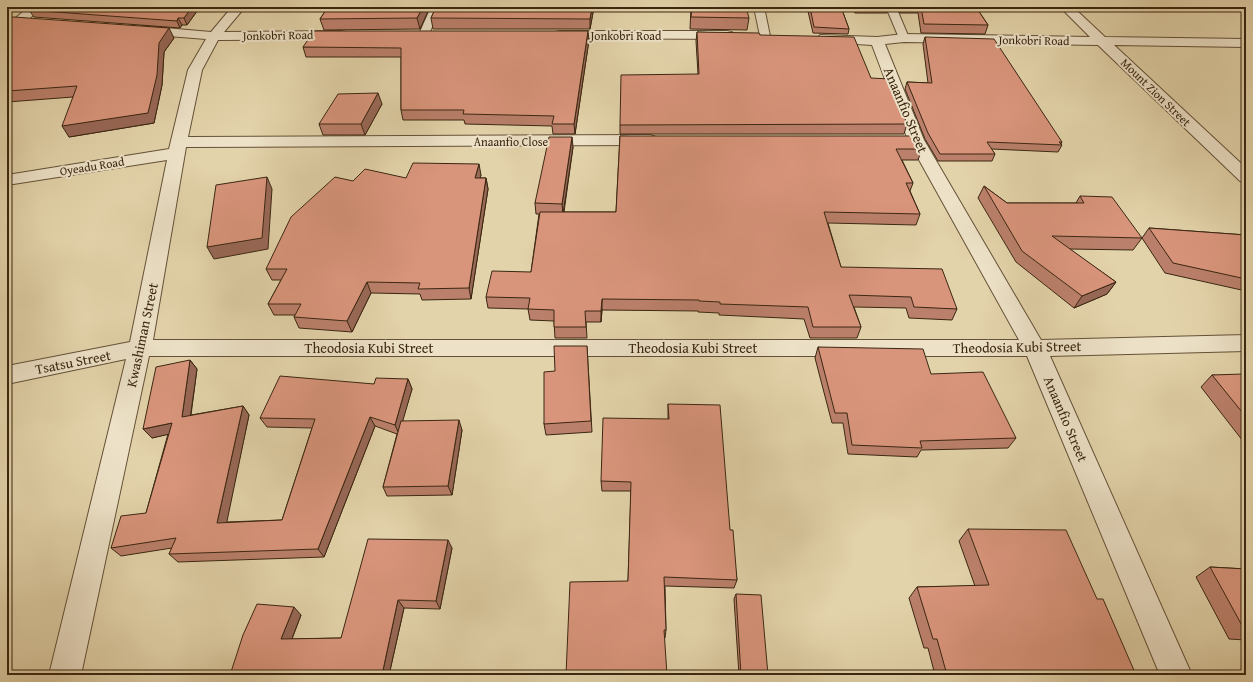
<svg xmlns="http://www.w3.org/2000/svg" width="1253" height="682" font-family="'Gentium Book Plus',serif">
<style>
.lines{fill:none;stroke-linecap:round;stroke-linejoin:round}
.lane-casing{stroke:#645137;stroke-width:2}
.street-casing{stroke:#645137;stroke-width:2}
.lane{fill:#ede2c8;fill-rule:evenodd}
.street{fill:#ede2c8;fill-rule:evenodd}
.wall{fill:#bb806b;stroke:#3a2611}
.shaded-wall{fill:#986857;stroke:#3a2611}
.building{fill:#d9957c;stroke:#3a2611}
.labels{text-anchor:middle;dominant-baseline:central;stroke-width:4;stroke-linejoin:round;paint-order:stroke}
.far-street-label{font-size:12px;fill:#3a2611;stroke:#ede2c8}
.street-label{font-size:14px;fill:#3a2611;stroke:#ede2c8}
</style>
<rect width="100%" height="100%" fill="#e3d3aa"/>
<filter id="stains"><feTurbulence type="fractalNoise" baseFrequency=".005" numOctaves="4"/><feColorMatrix values="0 0 0 0 .2 0 0 0 0 .09 0 0 0 0 .02 0 0 0 .5 -.17"/></filter>
<radialGradient id="worn" r=".72"><stop offset=".6" stop-color="#630" stop-opacity="0"/><stop offset="1" stop-color="#630" stop-opacity=".3"/></radialGradient>
<g class="lines">
<defs>
<g id="lane">
<path d="M 431,7 L 441,7 L 428,36 L 420,36 L 419,34 Z"/>
<path d="M 754,7 L 764,7 L 770,36 L 769,38 L 765,39 L 760,36 Z"/>
<path d="M 886,7 L 896,7 L 909,38 L 908,40 L 904,41 L 899,38 Z"/>
</g>
<g id="street">
<path d="M 29,7 L 43,7 L 24,23 L 14,23 L 13,20 Z"/>
<path d="M 232,7 L 245,7 L 224,32 L 341,31 L 346,32 L 348,35 L 346,38 L 341,39 L 218,40 L 202,70 L 188,137 L 650,135 L 656,137 L 658,140 L 656,143 L 650,145 L 186,147 L 153,340 L 1019,340 L 908,140 L 872,45 L 825,42 L 820,41 L 818,38 L 820,35 L 877,37 L 904,34 L 1090,37 L 1060,7 L 1073,7 L 1105,37 L 1246,39 L 1246,47 L 1114,45 L 1246,168 L 1246,182 L 1240,181 L 1098,45 L 904,42 L 885,44 L 924,140 L 1041,340 L 1246,335 L 1246,351 L 1050,356 L 1192,675 L 1160,675 L 1027,356 L 149,356 L 81,675 L 49,675 L 126,359 L 7,384 L 7,366 L 130,342 L 167,160 L 7,185 L 7,175 L 169,149 L 188,70 L 206,39 L 142,34 L 135,30 L 142,26 L 211,32 Z"/>
<path d="M 560,31 L 727,31 L 732,32 L 734,35 L 732,38 L 727,39 L 555,38 L 553,35 L 555,32 Z"/>
</g>
</defs>
<use href="#lane" class="lane-casing"/>
<use href="#street" class="street-casing"/>
<use href="#lane" class="lane"/>
<use href="#street" class="street"/>
</g>
<g class="wall">
<path d="M 200,7 L 187,25 L 182,25 L 180,28 L 34,17 L 29,10 Z"/>
<path d="M 328,7 L 430,7 L 420,29 L 324,30 L 320,19 Z"/>
<path d="M 436,7 L 594,7 L 590,29 L 433,29 L 431,18 Z"/>
<path d="M 691,7 L 749,18 L 747,30 L 690,29 Z"/>
<path d="M 807,7 L 841,7 L 849,29 L 848,34 L 813,33 Z"/>
<path d="M 852,7 L 889,7 L 887,13 L 855,13 Z"/>
<path d="M 897,7 L 976,7 L 988,25 L 985,34 L 921,33 L 918,13 L 900,13 Z"/>
<path d="M 7,17 L 174,38 L 164,52 L 162,85 L 154,123 L 69,137 L 73,97 L 7,102 Z"/>
<path d="M 697,32 L 760,35 L 871,78 L 907,124 L 904,134 L 620,134 L 620,125 L 698,74 L 696,41 Z"/>
<path d="M 925,37 L 1062,142 L 1061,144 L 1062,145 L 1058,152 L 991,149 L 995,154 L 992,161 L 938,161 L 925,139 L 905,89 L 907,82 L 928,83 L 923,44 Z"/>
<path d="M 589,40 L 575,134 L 553,134 L 552,126 L 465,124 L 464,120 L 403,120 L 401,110 L 401,57 L 306,57 L 303,47 Z"/>
<path d="M 382,104 L 365,135 L 323,135 L 319,124 Z"/>
<path d="M 620,136 L 922,149 L 918,160 L 902,160 L 913,183 L 910,191 L 920,214 L 916,225 L 828,223 L 841,267 L 957,309 L 952,320 L 909,318 L 906,308 L 854,307 L 861,327 L 857,338 L 810,338 L 804,319 L 719,315 L 719,313 L 698,312 L 698,311 L 602,310 L 601,322 L 586,322 L 587,338 L 555,338 L 554,321 L 530,320 L 528,309 L 488,308 L 486,297 L 531,272 L 539,214 L 536,214 L 535,203 L 573,147 L 564,212 L 616,212 Z"/>
<path d="M 481,175 L 480,178 L 486,178 L 488,189 L 471,299 L 422,300 L 420,294 L 371,293 L 352,332 L 299,328 L 294,317 L 295,315 L 274,315 L 268,304 L 281,280 L 272,280 L 266,269 L 353,181 Z"/>
<path d="M 984,186 L 1007,203 L 1076,203 L 1080,196 L 1142,238 L 1133,250 L 1069,249 L 1116,282 L 1107,294 L 1074,308 L 1016,262 L 978,198 Z"/>
<path d="M 1149,228 L 1246,235 L 1246,291 L 1165,273 L 1142,238 Z"/>
<path d="M 587,346 L 592,432 L 546,435 L 544,424 L 555,371 Z"/>
<path d="M 818,347 L 931,374 L 1016,438 L 1008,448 L 921,450 L 917,457 L 848,454 L 843,423 L 832,423 L 815,358 Z"/>
<path d="M 190,360 L 197,369 L 191,415 L 243,406 L 249,415 L 226,522 L 282,520 L 312,428 L 267,427 L 260,418 L 374,384 L 408,379 L 412,389 L 402,421 L 462,430 L 452,495 L 387,496 L 383,487 L 397,434 L 375,426 L 324,557 L 178,562 L 169,554 L 172,548 L 121,556 L 111,548 L 146,513 L 168,434 L 152,438 L 143,429 Z"/>
<path d="M 1212,375 L 1246,377 L 1246,445 L 1201,387 Z"/>
<path d="M 668,404 L 730,530 L 737,580 L 734,588 L 665,586 L 666,630 L 665,638 L 628,581 L 631,491 L 602,491 L 601,481 L 668,419 Z"/>
<path d="M 968,529 L 1097,599 L 1136,675 L 935,675 L 928,648 L 924,648 L 909,598 L 917,587 L 975,586 L 959,541 Z"/>
<path d="M 452,548 L 440,609 L 404,608 L 389,675 L 230,675 L 301,615 L 292,639 L 341,638 Z"/>
<path d="M 1246,549 L 1246,555 L 1243,551 Z"/>
<path d="M 1210,567 L 1246,569 L 1246,640 L 1229,639 L 1196,577 Z"/>
<path d="M 736,594 L 768,675 L 739,675 L 734,599 Z"/>
</g>
<g class="shaded-wall">
<path d="M 192,7 L 200,7 L 187,25 L 184,18 Z"/>
<path d="M 423,7 L 430,7 L 420,29 L 417,18 Z"/>
<path d="M 592,7 L 594,7 L 590,29 L 590,19 Z"/>
<path d="M 178,18 L 182,25 L 180,28 L 177,21 Z"/>
<path d="M 169,28 L 174,38 L 164,52 L 162,85 L 154,123 L 69,137 L 62,126 Z"/>
<path d="M 588,31 L 589,40 L 575,134 L 574,124 Z"/>
<path d="M 378,93 L 382,104 L 365,135 L 361,124 Z"/>
<path d="M 572,137 L 573,147 L 563,214 L 562,204 Z"/>
<path d="M 479,164 L 481,175 L 477,189 L 475,178 Z"/>
<path d="M 267,177 L 272,189 L 268,249 L 214,259 L 207,247 Z"/>
<path d="M 486,178 L 488,189 L 471,299 L 469,288 Z"/>
<path d="M 367,282 L 371,293 L 352,332 L 347,321 Z"/>
<path d="M 1116,282 L 1107,294 L 1074,308 L 1082,296 Z"/>
<path d="M 602,299 L 602,310 L 601,322 L 601,311 Z"/>
<path d="M 190,360 L 197,369 L 189,426 L 182,417 Z"/>
<path d="M 408,379 L 412,389 L 399,434 L 395,425 Z"/>
<path d="M 243,406 L 249,415 L 225,531 L 217,523 Z"/>
<path d="M 370,417 L 375,426 L 324,557 L 318,549 Z"/>
<path d="M 459,420 L 462,430 L 452,495 L 448,486 Z"/>
<path d="M 172,423 L 179,432 L 152,438 L 143,429 Z"/>
<path d="M 448,540 L 452,548 L 440,609 L 436,601 Z"/>
<path d="M 398,600 L 404,608 L 389,675 L 382,675 Z"/>
<path d="M 294,607 L 301,615 L 289,646 L 281,639 Z"/>
</g>
<g class="building">
<path d="M 33,7 L 192,7 L 184,18 L 178,18 L 177,21 L 29,10 Z"/>
<path d="M 328,7 L 423,7 L 417,18 L 320,19 Z"/>
<path d="M 436,7 L 592,7 L 590,19 L 431,18 Z"/>
<path d="M 692,7 L 746,7 L 749,18 L 691,17 Z"/>
<path d="M 810,7 L 841,7 L 849,29 L 814,27 Z"/>
<path d="M 921,7 L 976,7 L 988,25 L 924,24 Z"/>
<path d="M 7,17 L 14,17 L 169,28 L 159,43 L 157,75 L 148,113 L 62,126 L 77,86 L 7,91 Z"/>
<path d="M 314,31 L 588,31 L 574,124 L 552,124 L 554,116 L 463,114 L 464,110 L 401,110 L 401,48 L 303,47 Z"/>
<path d="M 697,32 L 759,33 L 760,35 L 854,37 L 871,78 L 890,79 L 907,124 L 620,125 L 621,75 L 699,74 Z"/>
<path d="M 925,37 L 994,39 L 1062,142 L 1059,142 L 1062,145 L 987,142 L 995,154 L 940,154 L 928,133 L 907,82 L 932,83 Z"/>
<path d="M 378,93 L 361,124 L 319,124 L 338,94 Z"/>
<path d="M 620,136 L 914,136 L 922,149 L 896,149 L 913,183 L 906,183 L 920,214 L 824,212 L 841,267 L 942,269 L 957,309 L 914,307 L 911,297 L 849,295 L 861,327 L 813,327 L 808,307 L 720,304 L 720,302 L 699,301 L 699,300 L 602,299 L 601,311 L 585,311 L 586,327 L 554,327 L 554,310 L 528,309 L 530,298 L 486,297 L 492,271 L 531,272 L 540,212 L 616,212 Z"/>
<path d="M 549,137 L 572,137 L 562,204 L 535,203 Z"/>
<path d="M 413,163 L 479,164 L 475,178 L 486,178 L 469,288 L 418,289 L 420,283 L 367,282 L 347,321 L 294,317 L 301,304 L 268,304 L 287,269 L 266,269 L 291,217 L 335,177 L 353,181 L 365,169 L 406,178 Z"/>
<path d="M 267,177 L 262,238 L 207,247 L 216,185 Z"/>
<path d="M 984,186 L 1007,203 L 1084,203 L 1080,196 L 1112,197 L 1142,238 L 1052,236 L 1116,282 L 1082,296 L 1022,251 Z"/>
<path d="M 1149,228 L 1246,235 L 1246,279 L 1173,263 Z"/>
<path d="M 554,346 L 587,346 L 591,421 L 544,424 L 544,372 L 555,371 Z"/>
<path d="M 818,347 L 923,349 L 931,374 L 983,372 L 1016,438 L 920,441 L 922,448 L 852,445 L 847,413 L 835,413 Z"/>
<path d="M 190,360 L 182,417 L 243,406 L 217,523 L 282,520 L 315,419 L 260,418 L 280,376 L 374,384 L 376,378 L 408,379 L 395,425 L 370,417 L 318,549 L 169,554 L 176,538 L 111,548 L 121,516 L 146,513 L 172,423 L 143,429 L 156,367 Z"/>
<path d="M 1243,374 L 1246,377 L 1246,417 L 1212,375 Z"/>
<path d="M 668,404 L 720,405 L 730,530 L 733,530 L 737,580 L 664,577 L 666,630 L 664,630 L 667,675 L 566,675 L 570,582 L 628,581 L 631,482 L 601,481 L 603,418 L 669,419 Z"/>
<path d="M 459,420 L 448,486 L 383,487 L 401,421 Z"/>
<path d="M 968,529 L 1066,530 L 1097,599 L 1103,599 L 1136,675 L 947,675 L 937,639 L 933,639 L 917,587 L 989,585 Z"/>
<path d="M 368,539 L 448,540 L 436,601 L 398,600 L 382,675 L 230,675 L 243,635 L 257,604 L 294,607 L 281,639 L 341,638 Z"/>
<path d="M 1210,567 L 1246,569 L 1246,631 L 1245,631 Z"/>
<path d="M 736,594 L 761,595 L 768,675 L 741,675 Z"/>
</g>
<g class="labels">
<g class="far-street-label">
<text transform="translate(278 35) rotate(-1)">Jonkobri Road</text>
<text x="626" y="35">Jonkobri Road</text>
<text transform="translate(1034 40) rotate(1)">Jonkobri Road</text>
<text transform="translate(1156 92) rotate(44)">Mount Zion Street</text>
<text x="511" y="141">Anaanfio Close</text>
<text transform="translate(92 166) rotate(-9)">Oyeadu Road</text>
</g>
<g class="street-label">
<text transform="translate(906 110) rotate(67)">Anaanfio Street</text>
<text transform="translate(142 335) rotate(-78)">Kwashiman Street</text>
<text transform="translate(1017 347) rotate(-1)">Theodosia Kubi Street</text>
<text x="369" y="348">Theodosia Kubi Street</text>
<text x="693" y="348">Theodosia Kubi Street</text>
<text transform="translate(73 362) rotate(-11)">Tsatsu Street</text>
<text transform="translate(1066 419) rotate(67)">Anaanfio Street</text>
</g>
</g>
<rect width="1253" height="682" fill="none" stroke="#e3d3aa" stroke-width="24"/>
<rect x="8" y="8" width="1237" height="666" fill="none" stroke="#3a2611" stroke-width="2"/>
<rect x="12" y="12" width="1229" height="658" fill="none" stroke="#3a2611"/>
<rect width="100%" height="100%" filter="url(#stains)"/>
<rect width="100%" height="100%" fill="url(#worn)"/>
</svg>
